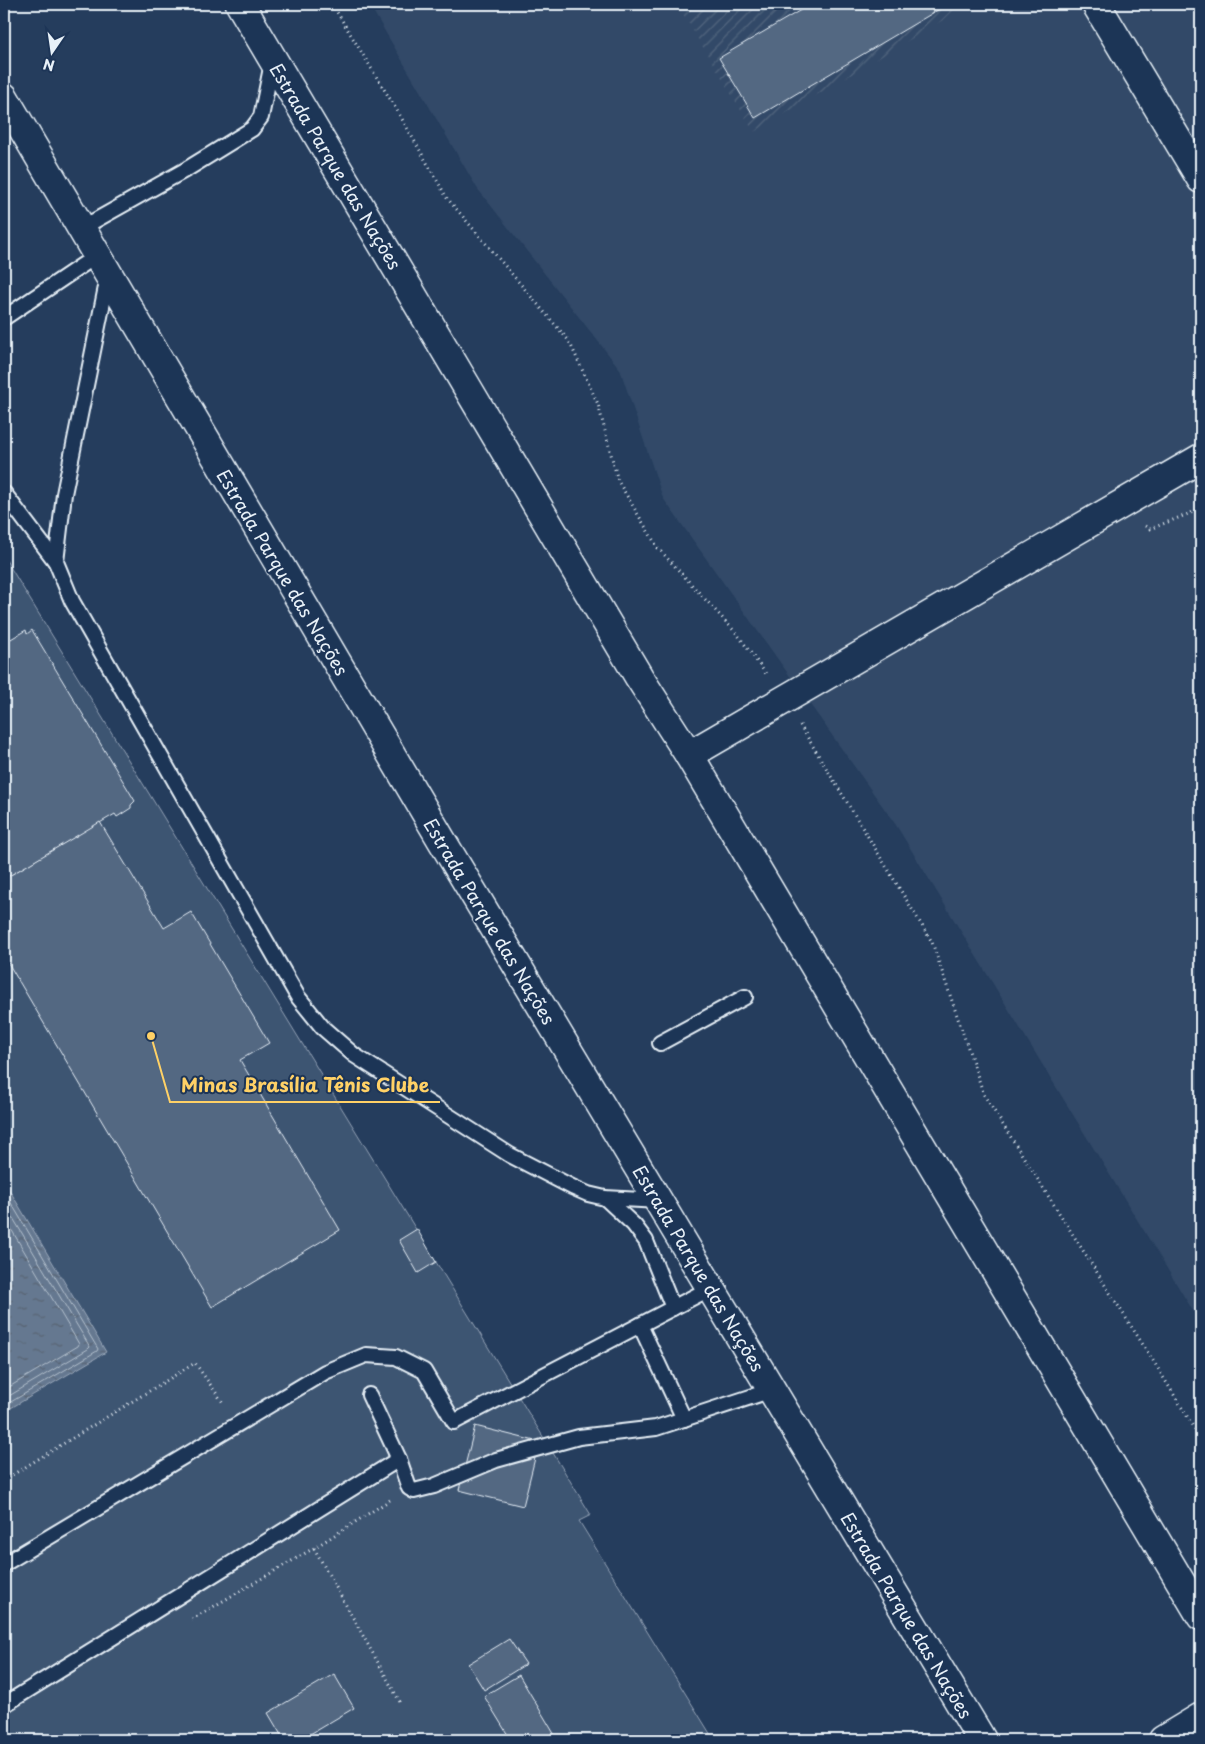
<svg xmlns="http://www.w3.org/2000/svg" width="1205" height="1744" font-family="'Playpen Sans',sans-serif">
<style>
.built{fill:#334a68}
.industrial{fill:url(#industrial-furrows)}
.park{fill:#3e5472;stroke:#93a2b5}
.water{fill:url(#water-ripples);stroke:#99a8ba}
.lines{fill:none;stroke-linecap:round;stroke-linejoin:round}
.shore{stroke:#b4c1ce;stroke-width:1}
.building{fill:#536782;stroke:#e8f1f8}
.service-casing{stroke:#e8f1f8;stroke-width:18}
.tertiary-casing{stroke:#e8f1f8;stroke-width:31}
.trunk-casing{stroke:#e8f1f8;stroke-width:31}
.path{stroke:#e8f1f8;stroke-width:3;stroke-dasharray:1 4;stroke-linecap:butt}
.service{stroke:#1d3557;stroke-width:14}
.tertiary{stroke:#1d3557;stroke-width:28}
.trunk{stroke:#1d3557;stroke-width:28}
.labels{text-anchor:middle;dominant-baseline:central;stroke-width:4;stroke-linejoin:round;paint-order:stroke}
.street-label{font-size:18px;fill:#e8f1f8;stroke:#1d3557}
.leader{fill:none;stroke:#ffd166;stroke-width:2}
.callout-dot{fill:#ffd166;stroke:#1d3557;stroke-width:2}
.callout-label{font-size:19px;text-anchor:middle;font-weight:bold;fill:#ffd166;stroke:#1d3557;stroke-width:4;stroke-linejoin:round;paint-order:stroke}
</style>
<defs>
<pattern id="industrial-furrows" width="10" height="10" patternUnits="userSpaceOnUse" patternTransform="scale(1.25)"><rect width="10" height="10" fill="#334a68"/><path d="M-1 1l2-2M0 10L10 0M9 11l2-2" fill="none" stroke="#51657e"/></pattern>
<pattern id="water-ripples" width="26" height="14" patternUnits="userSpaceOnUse" patternTransform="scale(1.25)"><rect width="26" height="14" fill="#657890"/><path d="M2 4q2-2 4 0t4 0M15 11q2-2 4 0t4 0" fill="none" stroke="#576270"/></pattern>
</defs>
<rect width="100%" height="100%" fill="#253d5d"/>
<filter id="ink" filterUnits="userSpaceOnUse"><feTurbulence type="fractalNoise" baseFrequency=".02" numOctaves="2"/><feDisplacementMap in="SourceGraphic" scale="10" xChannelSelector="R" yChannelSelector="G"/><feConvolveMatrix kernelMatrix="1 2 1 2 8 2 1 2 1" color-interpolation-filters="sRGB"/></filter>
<g filter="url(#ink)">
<path class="built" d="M 369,4 L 1201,4 L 1201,1324 L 896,825 L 663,498 L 620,369 L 477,188 Z"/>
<path class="industrial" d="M 677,4 L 963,4 L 965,7 L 754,132 Z"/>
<path class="park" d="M 4,557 L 591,1515 L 579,1521 L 714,1740 L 4,1740 Z"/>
<path class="water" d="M 4,1181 L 106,1352 L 4,1412 Z"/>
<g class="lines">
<g class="shore">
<path d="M 4,1191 L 98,1349 L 97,1351 L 4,1406"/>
<path d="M 4,1203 L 90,1347 L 88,1349 L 4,1399"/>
<path d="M 4,1217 L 79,1344 L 78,1346 L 4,1390"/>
</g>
</g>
<g class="building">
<path d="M 811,4 L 948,4 L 755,118 L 719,58 Z"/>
<path d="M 26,630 L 27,634 L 32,630 L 135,801 L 131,805 L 131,808 L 117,817 L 115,814 L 4,879 L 4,643 Z"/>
<path d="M 100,822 L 164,928 L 191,912 L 269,1043 L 240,1060 L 340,1230 L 212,1307 L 4,956 L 4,879 Z"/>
<path d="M 417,1229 L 436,1262 L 418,1273 L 399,1240 Z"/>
<path d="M 475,1426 L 539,1442 L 523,1506 L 459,1490 Z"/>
<path d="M 509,1639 L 526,1664 L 484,1690 L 468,1664 Z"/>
<path d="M 334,1674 L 354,1708 L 300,1740 L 284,1740 L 268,1713 Z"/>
<path d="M 519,1675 L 556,1737 L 550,1740 L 511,1740 L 484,1696 Z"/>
</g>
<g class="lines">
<defs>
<g id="service">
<path d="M 80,229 L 187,169 L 252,129 L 261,117 L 272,63"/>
<path d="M 108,277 L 64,494 L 56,562 L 72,601 L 298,997 L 323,1028 L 354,1055 L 510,1155 L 572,1187 L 588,1194 L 605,1198 L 659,1201"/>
<path d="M 4,318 L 96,256"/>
<path d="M 4,493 L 56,562"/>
<path d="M 660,1043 L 745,997"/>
<path d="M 605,1198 L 634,1225 L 646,1241 L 673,1308"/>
<path d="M 640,1325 L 684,1419"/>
<path d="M 369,1395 L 399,1459 L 409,1488 L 414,1491 L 434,1486 L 496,1460 L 579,1437 L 656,1428 L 772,1390"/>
<path d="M 4,1564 L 325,1372 L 366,1355 L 396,1357 L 424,1371 L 454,1422 L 711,1288"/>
<path d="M 4,1705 L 399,1459"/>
</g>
<g id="tertiary">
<path d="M 1096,4 L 1201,179"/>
<path d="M 689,755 L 1201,458"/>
</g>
<g id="trunk">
<path d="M 240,4 L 639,677 L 689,755 L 1201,1616"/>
<path d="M 4,97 L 441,839 L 982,1740"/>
<path d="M 1163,1740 L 1201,1717"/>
</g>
</defs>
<use href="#service" class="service-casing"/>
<use href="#tertiary" class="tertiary-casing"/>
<use href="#trunk" class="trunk-casing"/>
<g class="path">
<path d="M 332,4 L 398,112 L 447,198 L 569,341 L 598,404 L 618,481 L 658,548 L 738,635 L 766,674"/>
<path d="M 1145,526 L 1150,529 L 1201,509"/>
<path d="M 800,725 L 932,942 L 984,1095 L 1154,1362 L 1201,1439"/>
<path d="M 4,1480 L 195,1363 L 224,1404"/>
<path d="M 314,1548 L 400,1702"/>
<path d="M 192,1619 L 314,1548 L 390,1500"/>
</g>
<use href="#service" class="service"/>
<use href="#tertiary" class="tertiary"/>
<use href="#trunk" class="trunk"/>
</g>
</g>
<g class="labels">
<g class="street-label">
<text transform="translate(336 166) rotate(59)">Estrada Parque das Nações</text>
<text transform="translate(283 572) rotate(59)">Estrada Parque das Nações</text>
<text transform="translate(490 921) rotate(59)">Estrada Parque das Nações</text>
<text transform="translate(699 1268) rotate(59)">Estrada Parque das Nações</text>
<text transform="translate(907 1615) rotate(59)">Estrada Parque das Nações</text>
</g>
</g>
<path class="leader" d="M151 1036L170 1102H440"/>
<circle class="callout-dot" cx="151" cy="1036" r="5"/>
<g class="callout-label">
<text x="305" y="1092">Minas Brasília Tênis Clube</text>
</g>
<rect width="1205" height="1744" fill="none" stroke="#1d3557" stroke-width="20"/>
<rect x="10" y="10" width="1185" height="1724" fill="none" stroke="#e8f1f8" stroke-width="2" filter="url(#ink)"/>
<g transform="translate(52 52) rotate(193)" stroke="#1d3557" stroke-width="4" paint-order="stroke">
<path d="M0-4L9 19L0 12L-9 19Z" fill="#e8f1f8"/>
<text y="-8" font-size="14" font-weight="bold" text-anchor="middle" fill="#e8f1f8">N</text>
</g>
</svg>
